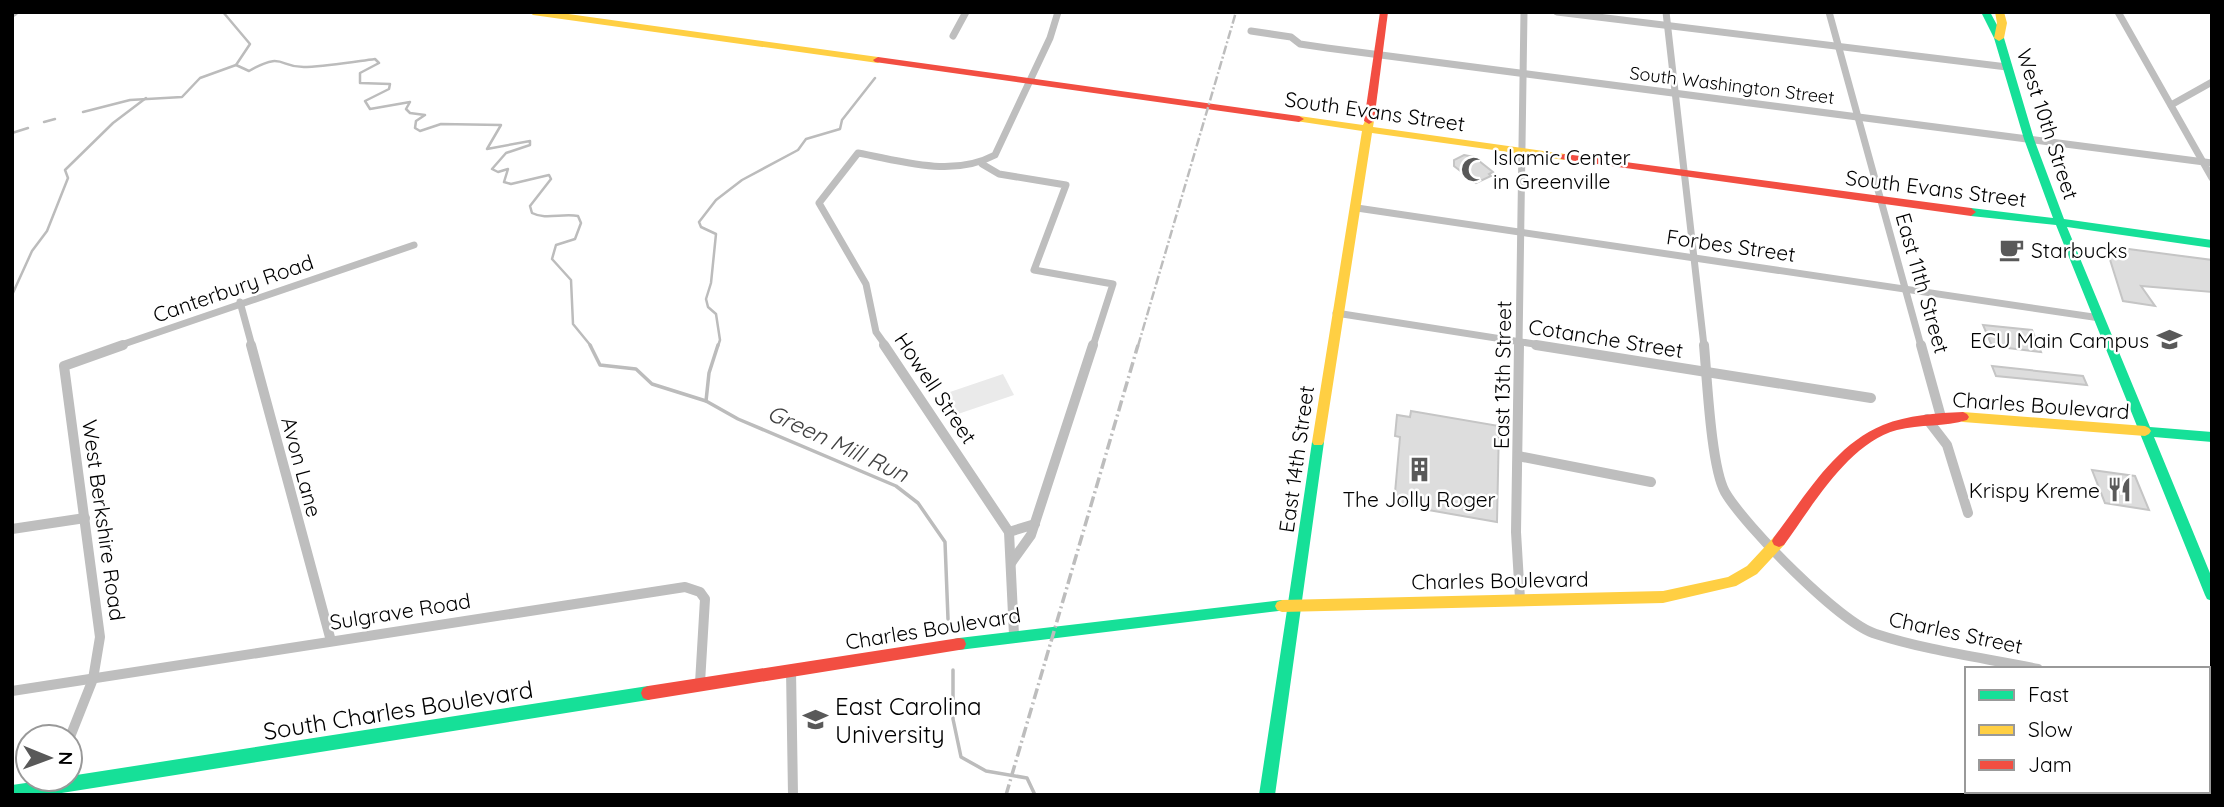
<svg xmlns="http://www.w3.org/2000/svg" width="2224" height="807" font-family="Quicksand,sans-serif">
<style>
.green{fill:#eaeaea}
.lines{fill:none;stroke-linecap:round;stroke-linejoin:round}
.stream-far1{stroke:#bcbcbc;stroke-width:2.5}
.stream{stroke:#bcbcbc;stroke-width:3.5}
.building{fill:#ddd;stroke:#c5c5c5;stroke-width:2}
.street-far1{stroke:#bebebe;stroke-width:7}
.street{stroke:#bebebe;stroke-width:10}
.fast{fill:#16e098;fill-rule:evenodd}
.slow{fill:#ffcf43;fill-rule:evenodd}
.jam{fill:#f24e42;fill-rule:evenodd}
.rail-far1{stroke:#bdbdbd;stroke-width:2.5;stroke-dasharray:9 2.5 2 2.5;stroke-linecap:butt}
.rail{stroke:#bdbdbd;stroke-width:3.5;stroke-dasharray:11 3.5 2 3.5;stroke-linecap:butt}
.labels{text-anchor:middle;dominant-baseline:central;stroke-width:5;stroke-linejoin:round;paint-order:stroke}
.far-street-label{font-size:18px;fill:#000;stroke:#fff}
.street-label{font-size:21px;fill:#000;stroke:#fff}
.poi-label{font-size:21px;fill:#000;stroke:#fff;text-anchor:start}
.water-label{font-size:23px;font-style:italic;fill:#414141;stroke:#fff}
.near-poi-label{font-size:24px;fill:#000;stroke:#fff;text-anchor:start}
.near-street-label{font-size:24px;fill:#000;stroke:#fff}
</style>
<rect width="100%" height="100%" fill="#fff"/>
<path class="green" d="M 1003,374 L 1014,395 L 958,414 L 947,393 Z"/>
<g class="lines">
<g class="stream-far1">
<path d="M 223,12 L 250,44 L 236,65 L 249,71 C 285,50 279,69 307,67 C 330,66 353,62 375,59 L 379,63 L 360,73 L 360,83 L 390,84 L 389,89 L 365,101 L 370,109 L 410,102 L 406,109 L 410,113 L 425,115 L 416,121 L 415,128 L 420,131 L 441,124 L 501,125 L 487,149 L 530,141 L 530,145 L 506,153 L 492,169 L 498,172 L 508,169 L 504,182 L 511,184 L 549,175 L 551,179 L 530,206 L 532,213 C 545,220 563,213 578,216 L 581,223 L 575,239 L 556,245 L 552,259 L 571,280 L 573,324 L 591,346"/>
<path d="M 83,112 L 130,100 L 182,97 L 200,78 L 236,65"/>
<path d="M 44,122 L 55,119"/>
<path d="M 12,133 L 28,128"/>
<path d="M 12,295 L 32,251 L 47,231 L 68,178 L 65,170 L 113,123 L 146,98"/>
<path d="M 718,346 L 720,340 L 716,314 L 708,307 L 706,299 L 711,283 L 716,234 L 701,227 L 699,222 L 716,200 L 742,180 L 798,150 L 806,139 L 840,129 L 842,120 L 875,78"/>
</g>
<g class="stream">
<path d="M 590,345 L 600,365 L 636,369 L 652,384 L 706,401 L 738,419 L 896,486 L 918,503 L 945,542 L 948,619"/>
<path d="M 706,401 L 709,373 L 718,345"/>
<path d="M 953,670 L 953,719 L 961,757 L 986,771 L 1027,778 L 1035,795"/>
</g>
</g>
<g class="building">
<path d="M 1464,155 L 1474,157 L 1493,172 L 1489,174 L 1491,176 L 1476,183 L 1454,166 L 1454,160 Z"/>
<path d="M 2121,248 L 2212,260 L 2212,292 L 2141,286 L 2155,306 L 2123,301 L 2107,250 L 2123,251 Z"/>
<path d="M 1983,325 L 2032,330 L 2041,352 L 1992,346 Z"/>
<path d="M 1992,366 L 2083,376 L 2087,385 L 1996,376 Z"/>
<path d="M 1411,411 L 1499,426 L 1497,522 L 1394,504 L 1400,437 L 1395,436 L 1397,415 L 1410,417 Z"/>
<path d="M 2092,470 L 2135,476 L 2149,510 L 2105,503 Z"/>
</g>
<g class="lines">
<g class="street-far1">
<path d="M 1557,12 L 2007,67"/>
<path d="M 1666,12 L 1704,346"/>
<path d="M 1829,12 L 1921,346"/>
<path d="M 2118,12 L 2212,178"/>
<path d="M 12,14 L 15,12"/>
<path d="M 1251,31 L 1291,37 L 1300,44 L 1327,48 L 2212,163"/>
<path d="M 953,36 L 966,12"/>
<path d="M 2171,105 L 2212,82"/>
<path d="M 982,164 L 999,174 L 1066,185 L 1034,270 L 1113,284 L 1093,346"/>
<path d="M 1357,208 L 2100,318"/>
<path d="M 240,302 L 252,346"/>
<path d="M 1336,313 L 1547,346"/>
<path d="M 118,346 L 414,245"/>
<path d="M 886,346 L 876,332 L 866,284 L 819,203 L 858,153 C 903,161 952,178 995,155 L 1050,38 L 1058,12"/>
<path d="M 1519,346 L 1524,12"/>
</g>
<g class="street">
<path d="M 251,345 L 331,641"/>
<path d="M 884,345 L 1009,532 L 1014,635"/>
<path d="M 1519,345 L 1516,532 L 1520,599"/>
<path d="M 1536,345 L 1871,398"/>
<path d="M 1704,345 C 1707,378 1711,467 1725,492 C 1744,525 1841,624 1876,634 C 1928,651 1985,658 2038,669"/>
<path d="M 1921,345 L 1941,417"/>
<path d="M 1927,419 L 1947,445 L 1968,513"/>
<path d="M 1518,456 L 1651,482"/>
<path d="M 12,529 L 85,518"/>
<path d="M 1009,532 L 1035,524"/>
<path d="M 1011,563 L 1031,535 L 1093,345"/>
<path d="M 791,670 L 793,795"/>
<path d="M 12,691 L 685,587 L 700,592 L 705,599 L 700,683"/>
<path d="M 2208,699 L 2212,700"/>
<path d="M 70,737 L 93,679 L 100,637 L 64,366 L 123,345"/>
<path d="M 2043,791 L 2044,795"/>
</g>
<g class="fast">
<path d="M 1981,12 L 1990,12 L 2004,38 L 2034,139 L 2064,219 L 2212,240 L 2212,248 L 2067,227 L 2150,427 L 2212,432 L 2212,442 L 2154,437 L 2212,578 L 2212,601 L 2207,599 L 2205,595 L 2056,225 L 1971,216 L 1966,212 L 1971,208 L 2053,218 L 2024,139 L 1994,38 Z"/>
<path d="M 1318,437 L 1322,439 L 1324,442 L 1275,795 L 1259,795 L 1287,610 L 959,650 L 954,649 L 952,644 L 954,639 L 959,638 L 1282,600 L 1288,603 L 1312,442 L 1314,439 Z"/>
<path d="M 648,686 L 653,688 L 655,693 L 653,698 L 648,700 L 49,795 L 12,795 L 12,785 L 53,779 L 70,779 L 70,776 Z"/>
</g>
<g class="slow">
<path d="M 529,12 L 554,12 L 878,57 L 883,60 L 878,63 L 533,15 Z"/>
<path d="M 1995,12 L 2004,12 L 2007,23 L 2004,38 L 1999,41 L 1994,38 L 1997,23 Z"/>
<path d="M 1299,116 L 1363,125 L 1366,119 L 1369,118 L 1374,121 L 1373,127 L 1565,154 L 1570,157 L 1565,160 L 1372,133 L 1324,442 L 1322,445 L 1314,445 L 1312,442 L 1362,131 L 1296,121 L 1296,117 Z"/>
<path d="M 1963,412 L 2145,426 L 2149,428 L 2151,431 L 2149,434 L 2145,436 L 1963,422 L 1959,420 L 1957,417 L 1959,414 Z"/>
<path d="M 1779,535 L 1784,537 L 1786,541 L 1784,545 L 1757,574 L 1736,586 L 1663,603 L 1282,612 L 1277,610 L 1275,606 L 1277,602 L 1282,600 L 1663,591 L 1728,577 L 1747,566 L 1774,537 Z"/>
</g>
<g class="jam">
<path d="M 1380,12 L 1388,12 L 1374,121 L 1369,124 L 1364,121 Z"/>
<path d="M 878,57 L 1299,116 L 1304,119 L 1299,122 L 875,62 L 873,60 Z"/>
<path d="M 1565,154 L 1971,208 L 1976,212 L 1971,216 L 1561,159 L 1561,155 Z"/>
<path d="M 1963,412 L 1967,414 L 1969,417 L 1967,420 C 1945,427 1920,424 1897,430 C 1848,443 1812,507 1784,545 L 1779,547 L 1774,545 L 1772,541 L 1774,537 C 1805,497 1834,445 1883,425 C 1908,415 1936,413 1963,412 Z"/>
<path d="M 959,638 L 964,639 L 966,644 L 964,649 L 959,650 L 648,700 L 643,698 L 641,693 L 643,688 L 648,686 Z"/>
</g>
<path class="rail-far1" d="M 1138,346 L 1236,12"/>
<path class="rail" d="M 1006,795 L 1138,345"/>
</g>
<defs>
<symbol id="mosque-bare" viewBox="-9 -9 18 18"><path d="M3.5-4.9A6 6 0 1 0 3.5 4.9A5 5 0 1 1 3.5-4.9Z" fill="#595959" stroke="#fff" stroke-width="2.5" paint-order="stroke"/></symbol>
<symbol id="cafe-bare" viewBox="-9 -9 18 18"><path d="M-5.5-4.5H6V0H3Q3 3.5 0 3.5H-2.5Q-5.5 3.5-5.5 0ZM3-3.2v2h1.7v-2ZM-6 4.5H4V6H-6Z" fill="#595959" stroke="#fff" stroke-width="2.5" paint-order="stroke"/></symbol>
<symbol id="university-bare" viewBox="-9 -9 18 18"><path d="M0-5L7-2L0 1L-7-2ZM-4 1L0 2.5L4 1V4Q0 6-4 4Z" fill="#595959" stroke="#fff" stroke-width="2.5" paint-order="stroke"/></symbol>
<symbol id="building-bare" viewBox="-9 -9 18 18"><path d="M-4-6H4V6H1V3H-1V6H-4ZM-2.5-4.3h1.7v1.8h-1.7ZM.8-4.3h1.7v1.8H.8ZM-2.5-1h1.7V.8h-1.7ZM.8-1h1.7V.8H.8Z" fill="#595959" stroke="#fff" stroke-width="2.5" paint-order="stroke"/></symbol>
<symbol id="restaurant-bare" viewBox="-9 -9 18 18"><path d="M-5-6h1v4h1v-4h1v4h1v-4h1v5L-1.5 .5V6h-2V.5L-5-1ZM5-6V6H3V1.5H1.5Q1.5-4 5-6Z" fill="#595959" stroke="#fff" stroke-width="2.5" paint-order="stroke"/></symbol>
</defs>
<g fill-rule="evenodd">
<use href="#mosque-bare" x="1456" y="152" width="35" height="35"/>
<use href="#cafe-bare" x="1994" y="232" width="35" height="35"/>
<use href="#university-bare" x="2152" y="322" width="35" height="35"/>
<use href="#building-bare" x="1402" y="452" width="35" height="35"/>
<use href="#restaurant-bare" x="2102" y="472" width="35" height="35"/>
<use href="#university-bare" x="798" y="702" width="35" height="35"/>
</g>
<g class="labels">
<g class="far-street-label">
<text transform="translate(1732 85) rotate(7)">South Washington Street</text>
</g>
<g class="street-label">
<text transform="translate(1375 111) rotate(8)">South Evans Street</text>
<text transform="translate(2048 124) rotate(72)">West 10th Street</text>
<text transform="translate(1936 188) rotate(7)">South Evans Street</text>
<text transform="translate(1731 245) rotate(8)">Forbes Street</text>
<text transform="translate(1923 283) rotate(74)">East 11th Street</text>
<text transform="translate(233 288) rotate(-19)">Canterbury Road</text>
<text transform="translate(1606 338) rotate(9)">Cotanche Street</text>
<text transform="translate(1502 375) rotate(-89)">East 13th Street</text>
<text transform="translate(936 388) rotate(56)">Howell Street</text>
<text transform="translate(2041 405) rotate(4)">Charles Boulevard</text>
<text transform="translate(1296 459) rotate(-82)">East 14th Street</text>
<text transform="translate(302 467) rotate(75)">Avon Lane</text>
<text transform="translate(104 520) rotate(82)">West Berkshire Road</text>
<text transform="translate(1500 580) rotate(-1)">Charles Boulevard</text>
<text transform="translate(400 611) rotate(-9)">Sulgrave Road</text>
<text transform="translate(933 628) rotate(-9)">Charles Boulevard</text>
<text transform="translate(1956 632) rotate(12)">Charles Street</text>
</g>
<g class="poi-label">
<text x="1493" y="157">Islamic Center<tspan x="1493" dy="24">in Greenville</tspan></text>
<text x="2031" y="250">Starbucks</text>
<text x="2149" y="340" text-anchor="end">ECU Main Campus</text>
<text x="2100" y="490" text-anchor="end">Krispy Kreme</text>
<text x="1419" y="499" text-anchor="middle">The Jolly Roger</text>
</g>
<g class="water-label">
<text transform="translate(838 443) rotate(25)">Green Mill Run</text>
</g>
<g class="near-poi-label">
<text x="835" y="706">East Carolina<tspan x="835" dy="28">University</tspan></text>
</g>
<g class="near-street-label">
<text transform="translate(398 710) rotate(-9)">South Charles Boulevard</text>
</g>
</g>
<rect width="2224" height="807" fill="none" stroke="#000000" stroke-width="28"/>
<rect x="1965" y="667" width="245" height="126" fill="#ffffff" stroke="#999999" stroke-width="2"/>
<rect x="1979" y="690" width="35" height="10" fill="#16e098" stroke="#999999" stroke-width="2"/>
<text x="2028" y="702" font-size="21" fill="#000000">Fast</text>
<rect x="1979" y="725" width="35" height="10" fill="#ffcf43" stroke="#999999" stroke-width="2"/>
<text x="2028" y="737" font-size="21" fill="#000000">Slow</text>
<rect x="1979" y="760" width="35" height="10" fill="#f24e42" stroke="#999999" stroke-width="2"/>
<text x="2028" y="772" font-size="21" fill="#000000">Jam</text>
<g transform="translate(49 758) rotate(91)"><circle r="33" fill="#ffffff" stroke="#999999" stroke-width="2"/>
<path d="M0-5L12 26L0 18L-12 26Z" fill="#595959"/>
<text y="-10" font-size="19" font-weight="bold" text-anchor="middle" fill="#000000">N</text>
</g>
</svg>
